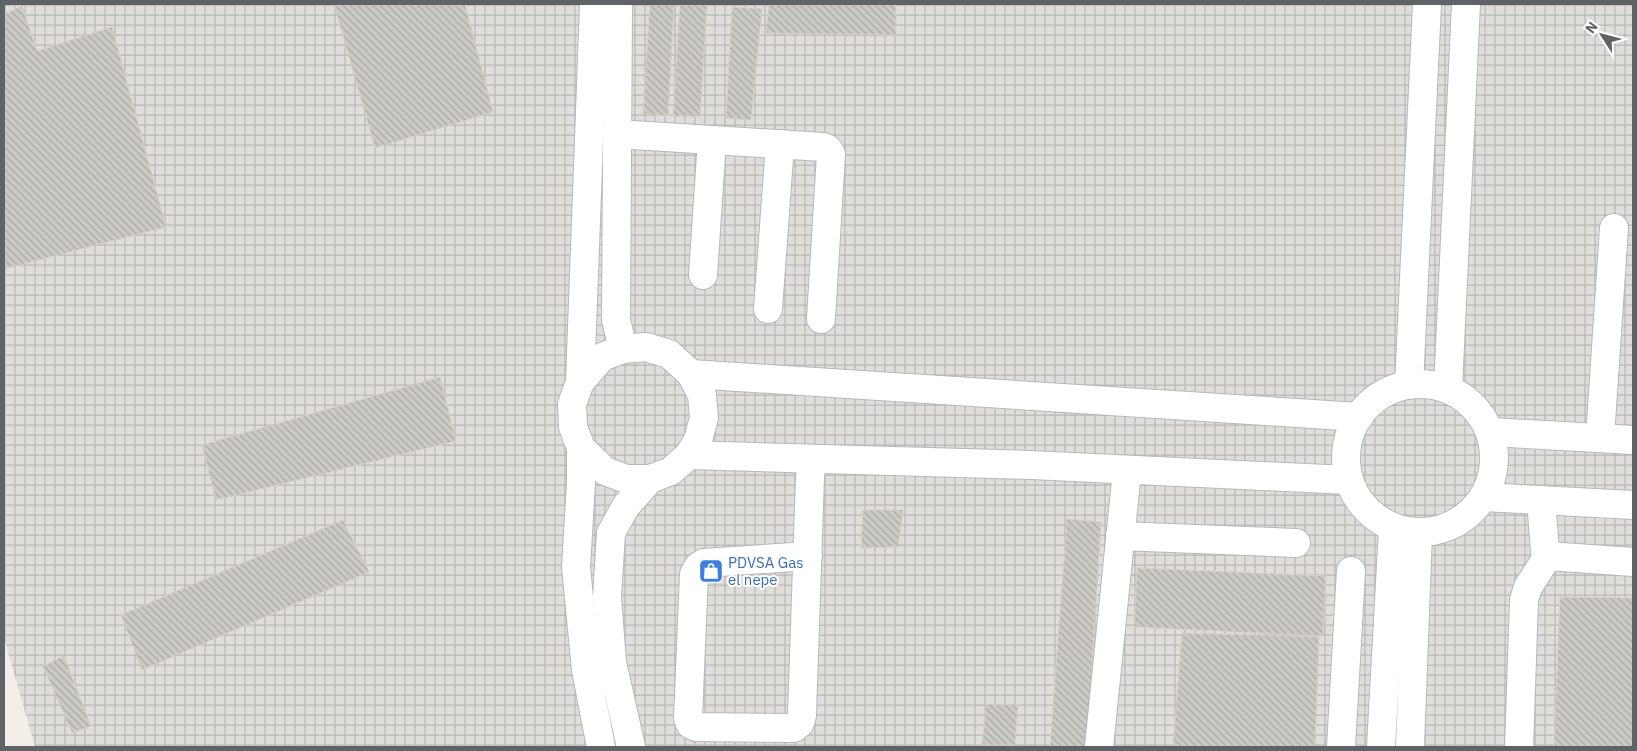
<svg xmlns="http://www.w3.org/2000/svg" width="1637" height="751" font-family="'IBM Plex Sans',sans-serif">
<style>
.industrial{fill:url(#industrial-grid)}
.building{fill:url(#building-back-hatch);stroke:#d6d1c6}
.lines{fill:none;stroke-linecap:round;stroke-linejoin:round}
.minor-casing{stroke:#b5b8bc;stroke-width:30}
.minor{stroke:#fff;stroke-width:28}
.labels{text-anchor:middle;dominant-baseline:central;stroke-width:4;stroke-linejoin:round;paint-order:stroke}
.shop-label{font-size:15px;fill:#366cbe;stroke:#fff;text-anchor:start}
</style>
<defs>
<pattern id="industrial-grid" width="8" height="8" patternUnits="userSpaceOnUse" patternTransform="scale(1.25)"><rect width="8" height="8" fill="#e0deda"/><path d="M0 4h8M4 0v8" fill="none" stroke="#b9b8b5"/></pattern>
<pattern id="building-back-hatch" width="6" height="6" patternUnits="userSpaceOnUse" patternTransform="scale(1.25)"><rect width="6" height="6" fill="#cccac5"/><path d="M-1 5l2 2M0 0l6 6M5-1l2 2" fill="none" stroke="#a9a8a4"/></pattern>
</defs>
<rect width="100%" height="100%" fill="#f1efe8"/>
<path class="industrial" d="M 4,4 L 1633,4 L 1633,747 L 35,747 L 4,638 Z"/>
<g class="building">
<path d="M 334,4 L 465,4 L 493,112 L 375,148 Z"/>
<path d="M 650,4 L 674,4 L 668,116 L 643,114 Z"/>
<path d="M 707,4 L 700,117 L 673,116 L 680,5 Z"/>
<path d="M 769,4 L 896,4 L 896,35 L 766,33 Z"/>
<path d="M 22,6 L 37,51 L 112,27 L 166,227 L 4,269 L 4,14 Z"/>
<path d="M 732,7 L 762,9 L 751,120 L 726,118 Z"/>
<path d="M 440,377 L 456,441 L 216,500 L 202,445 Z"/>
<path d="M 863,510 L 903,510 L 898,547 L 861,548 Z"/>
<path d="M 1067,519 L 1101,522 L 1087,747 L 1050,747 Z"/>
<path d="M 343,520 L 369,572 L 142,670 L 121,615 Z"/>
<path d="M 1137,568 L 1326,576 L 1323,636 L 1134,627 Z"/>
<path d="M 1560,597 L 1633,598 L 1633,747 L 1554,747 Z"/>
<path d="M 1182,633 L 1319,637 L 1315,747 L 1173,747 Z"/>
<path d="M 64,656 L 91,726 L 72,733 L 43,666 Z"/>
<path d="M 986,704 L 1018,705 L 1015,745 L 982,745 Z"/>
</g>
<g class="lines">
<defs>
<g id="minor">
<path d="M 618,4 L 616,320 L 623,349"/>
<path d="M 617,134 L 823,147 L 828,149 L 831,154 L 821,319"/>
<path d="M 703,275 L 712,140"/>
<path d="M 768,309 L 780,144"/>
<path d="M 691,374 L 1359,417"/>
<path d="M 580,382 L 594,4"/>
<circle cx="1420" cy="458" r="74"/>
<path d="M 1409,385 L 1427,4"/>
<path d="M 1448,388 L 1466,4"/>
<path d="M 1491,432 L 1633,440"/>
<path d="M 1600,438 L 1614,228"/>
<path d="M 581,448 L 605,471 L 626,479 L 650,479 L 671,471 L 689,455 L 698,440 L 704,418 L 702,395 L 691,374 L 669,354 L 646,347 L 623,349 L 602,357 L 580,382 L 572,404 L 573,427 L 581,448 L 581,483 L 576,567 L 586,670 L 601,747"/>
<path d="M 689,455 L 1031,465 L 1348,480"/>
<path d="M 1484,497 L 1633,505"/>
<path d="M 1541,500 L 1545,551 L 1548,556 L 1633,562"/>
<path d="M 1120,536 L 1296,543"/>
<path d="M 808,556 L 704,563 L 698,567 L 694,574 L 688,718 L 690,724 L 696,727 L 794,728 L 800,723 L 802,715 L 810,477 L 812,459"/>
<path d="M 631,747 L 612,662 L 607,597 L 611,533 L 626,506 L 650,479"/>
<path d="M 1099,747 L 1127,471"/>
<path d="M 1341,747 L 1351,571"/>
<path d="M 1381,747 L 1393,529"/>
<path d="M 1410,747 L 1418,533"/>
<path d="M 1519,747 L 1524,600 L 1528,587 L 1548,556"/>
</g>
</defs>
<use href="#minor" class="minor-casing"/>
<use href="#minor" class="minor"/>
</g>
<defs>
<symbol id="shop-square" viewBox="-11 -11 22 22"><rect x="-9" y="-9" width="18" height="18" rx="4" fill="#3f7fe0" stroke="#fff"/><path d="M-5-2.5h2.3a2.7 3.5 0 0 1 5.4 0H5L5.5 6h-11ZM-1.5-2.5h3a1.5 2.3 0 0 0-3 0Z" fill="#fff"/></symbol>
</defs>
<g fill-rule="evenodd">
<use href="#shop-square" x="697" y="557" width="28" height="28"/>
</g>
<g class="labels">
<g class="shop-label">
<text x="728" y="562">PDVSA Gas<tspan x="728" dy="17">el nepe</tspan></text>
</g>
</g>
<rect width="1637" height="751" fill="none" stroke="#5f6368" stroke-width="10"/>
<g transform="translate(1602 35) rotate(306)" stroke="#ffffff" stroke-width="4" paint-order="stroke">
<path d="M0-4L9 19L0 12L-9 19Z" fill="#5f6368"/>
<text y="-8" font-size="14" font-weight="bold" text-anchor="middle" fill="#5f6368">N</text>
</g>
</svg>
